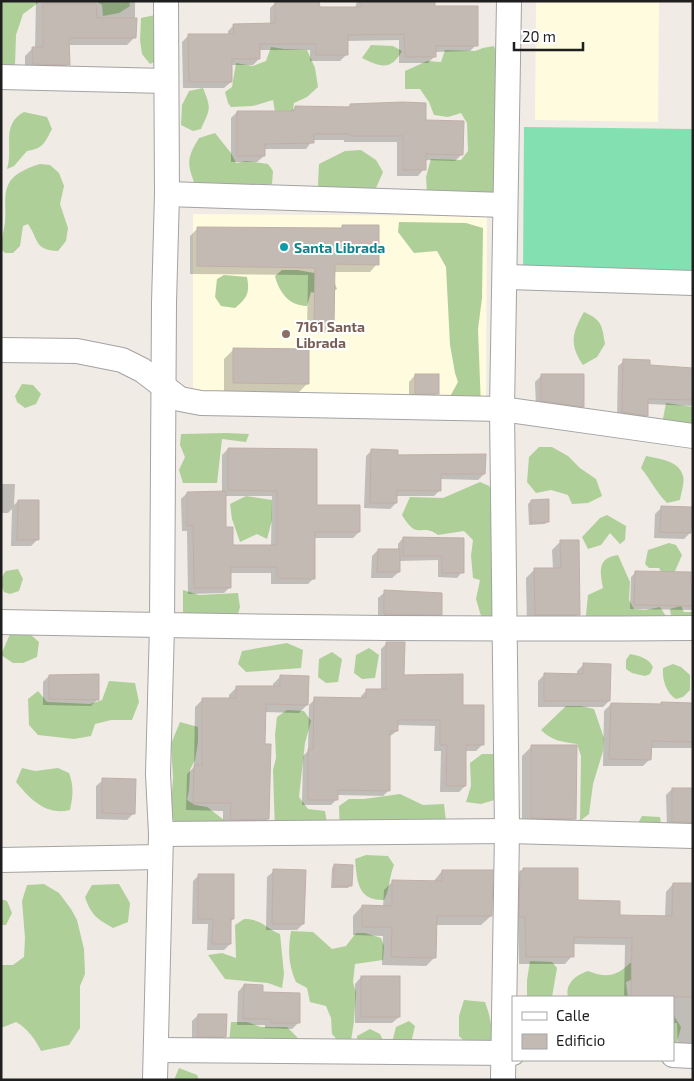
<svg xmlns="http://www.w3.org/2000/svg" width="694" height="1081" font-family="'Exo 2',sans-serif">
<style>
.education{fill:#fffbde}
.forest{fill:#afcf99}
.pitch{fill:#82e0b1}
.shadow{fill:#0003;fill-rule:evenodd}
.building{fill:#c4bab4;stroke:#c1afa7}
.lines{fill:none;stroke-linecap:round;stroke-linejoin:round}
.minor-casing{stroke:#a3a3a3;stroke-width:26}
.minor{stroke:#fff;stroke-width:24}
.culture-dot{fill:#0f9aa8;stroke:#fff;stroke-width:2}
.education-dot{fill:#8d6e63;stroke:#fff;stroke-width:2}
.labels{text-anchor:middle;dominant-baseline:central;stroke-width:4;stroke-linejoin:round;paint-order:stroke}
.culture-label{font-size:14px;font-weight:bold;fill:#0d838f;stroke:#fff;text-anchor:start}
.education-label{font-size:14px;font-weight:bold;fill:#785e54;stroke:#fff;text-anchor:start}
</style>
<rect width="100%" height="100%" fill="#f0ebe5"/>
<g class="education">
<path d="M 536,1 L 659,1 L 658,122 L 535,120 Z"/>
<path d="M 193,214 L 487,216 L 486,396 L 193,394 Z"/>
</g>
<g class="forest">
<path d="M 1,1 L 38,1 L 38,3 L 23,14 L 16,35 L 15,66 L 1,86 Z"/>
<path d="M 96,1 L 129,1 L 130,6 L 119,13 L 103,16 L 102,5 Z"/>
<path d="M 155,15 L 161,59 L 150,64 L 142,54 L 140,40 L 141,18 Z"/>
<path d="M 371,45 L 393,46 L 402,51 C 391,71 380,67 362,58 Z"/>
<path d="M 494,46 L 498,57 L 497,187 L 488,199 L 427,193 L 426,177 L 431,159 L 461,160 L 468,151 L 467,123 L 461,113 L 448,117 L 434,115 L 429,102 L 420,89 L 405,89 L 405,71 L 427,61 L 441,62 L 445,50 L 475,51 L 483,48 Z"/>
<path d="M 271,47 L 284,49 L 307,50 L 315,68 L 318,87 L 307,97 L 294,103 L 290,126 L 276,118 L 273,100 L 253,106 L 231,107 L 228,103 L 225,92 L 232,87 L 236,63 L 253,66 L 266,61 Z"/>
<path d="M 203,88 C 212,110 210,109 201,129 L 193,131 L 181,125 L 182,105 L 189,91 Z"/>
<path d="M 24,112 L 47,117 L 52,129 C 45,142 43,149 27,151 L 14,166 L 7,169 C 14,148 0,125 24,112 Z"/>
<path d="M 215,133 L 231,153 L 236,163 L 246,161 L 268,164 L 273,171 L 272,184 L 251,186 L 196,187 C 187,164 186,159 199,138 Z"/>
<path d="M 361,150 L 376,160 L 383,172 L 376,188 L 354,192 L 320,192 L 318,185 L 319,164 L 345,151 Z"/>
<path d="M 40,164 L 50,165 L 59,173 L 64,186 L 60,204 L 68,228 L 66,241 L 58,251 C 34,250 39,240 28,224 L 23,226 L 20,246 L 13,253 L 5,253 L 1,249 C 1,240 4,231 5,222 C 7,202 0,185 19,173 C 26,169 32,166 40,164 Z"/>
<path d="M 399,222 L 466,223 L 483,228 L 482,298 L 478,329 L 481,407 L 447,402 L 458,382 L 455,373 L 450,345 L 446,267 L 437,251 L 414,253 L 398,232 Z"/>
<path d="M 282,270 L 297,270 L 332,276 L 337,289 L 327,295 L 311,292 L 307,306 C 289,306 279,292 275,276 Z"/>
<path d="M 224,275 L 247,277 C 250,293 247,298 235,308 L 221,306 L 215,297 L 217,279 Z"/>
<path d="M 584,312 C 602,320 602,325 605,344 L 597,357 L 583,365 C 569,344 572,333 584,312 Z"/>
<path d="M 22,384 L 33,385 L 41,394 L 36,404 L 25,408 L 17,402 L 15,396 Z"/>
<path d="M 666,403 L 693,407 L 693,441 L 662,424 Z"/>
<path d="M 226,433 L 249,434 L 246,442 L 222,439 L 217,483 L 183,483 L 179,470 L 185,457 L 180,445 L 181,434 Z"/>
<path d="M 539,447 L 552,447 L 568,456 L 580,468 L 596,479 L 602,496 L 588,503 L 572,504 L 568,495 L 551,490 L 536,493 L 527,482 L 529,457 Z"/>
<path d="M 646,456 C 659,459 679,460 683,476 C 685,482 681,493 680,500 L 667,503 C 656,492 650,479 641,468 Z"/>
<path d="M 480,482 L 489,486 L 498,503 L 496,618 L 481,616 L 476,599 L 480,580 L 473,578 L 471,556 L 473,540 L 464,531 L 438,535 C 421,522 418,542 402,515 L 410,497 L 443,498 Z"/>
<path d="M 246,496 L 272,500 L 272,520 L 267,539 L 257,534 L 240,542 L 232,519 L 230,504 Z"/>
<path d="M 607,515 L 626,526 L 625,540 L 620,544 L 610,533 L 601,545 L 588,549 L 582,537 L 600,518 Z"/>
<path d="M 669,543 L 676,545 L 682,555 L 675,571 L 665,579 L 659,568 L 649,568 L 645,564 L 648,550 Z"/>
<path d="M 618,555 L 630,582 L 629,600 L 634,609 L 645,610 L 660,607 L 666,616 L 657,626 L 585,625 L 588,595 L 603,588 C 600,571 597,558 618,555 Z"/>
<path d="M 18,569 L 23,579 L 19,591 L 10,594 L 4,592 C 0,583 0,578 6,571 Z"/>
<path d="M 183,590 L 199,595 L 238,593 L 240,607 L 236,621 L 183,614 Z"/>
<path d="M 681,606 L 684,612 L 693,612 L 693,621 L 672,624 L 670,609 Z"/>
<path d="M 10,634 L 31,635 L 39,642 L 37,657 L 23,663 L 13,663 L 1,655 Z"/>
<path d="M 287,643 L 303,650 L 301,668 L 246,672 L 238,664 L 242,651 Z"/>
<path d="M 369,648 L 379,655 L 375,678 L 362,679 L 354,673 L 356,655 Z"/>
<path d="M 332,652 L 342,659 L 338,682 L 326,683 L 318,677 L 319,659 Z"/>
<path d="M 630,654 C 639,656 649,658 653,667 L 650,674 L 645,676 L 632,673 L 626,669 L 626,660 Z"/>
<path d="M 673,664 L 681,667 L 690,675 L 690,690 L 683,697 L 676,699 C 666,693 662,679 663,668 Z"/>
<path d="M 109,681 L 135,683 L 139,702 L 132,720 L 111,720 L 95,724 L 91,736 L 74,739 L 38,735 L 29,725 L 28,699 L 38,691 L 47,702 L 90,704 L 102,700 Z"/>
<path d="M 566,706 L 581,706 L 594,709 L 604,738 L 603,751 L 593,784 L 589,814 L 580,821 L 581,756 L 577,744 C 563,742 552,741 541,730 Z"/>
<path d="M 287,710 L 304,711 L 311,721 L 305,743 L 299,797 L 308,809 L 325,811 L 329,835 L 275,832 L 273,770 L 276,758 L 275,735 L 277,717 Z"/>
<path d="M 180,722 L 198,727 L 198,742 L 195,760 L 190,770 L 189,790 L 187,800 L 195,805 L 207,807 L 224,820 L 215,827 L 175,830 L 171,805 L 173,778 L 171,744 Z"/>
<path d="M 482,754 L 496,754 L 498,799 L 481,804 L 466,802 L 471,786 L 470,763 Z"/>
<path d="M 22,768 L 35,771 L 58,768 L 69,773 C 74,786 73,796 70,810 C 46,816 30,799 16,782 Z"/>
<path d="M 400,794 L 423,805 L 444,804 L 446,821 L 445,840 C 422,846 405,844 382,843 C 365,843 357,847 340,840 L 339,806 L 349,799 L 364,799 Z"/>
<path d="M 642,816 L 660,817 L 662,830 L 636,827 Z"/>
<path d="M 366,855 L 388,856 L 394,865 C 389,877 390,889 384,900 C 357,901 357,880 355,859 Z"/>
<path d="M 44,884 L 59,893 L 71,909 L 77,920 L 84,949 L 85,974 L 80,986 L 80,1028 L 69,1045 L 41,1051 C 36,1040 27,1028 16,1022 L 1,1028 L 1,965 L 13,965 L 24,957 L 25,938 L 22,901 L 27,885 Z"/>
<path d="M 119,884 L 130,903 L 128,922 L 113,928 C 97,919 91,915 85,897 L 92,885 Z"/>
<path d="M 1,899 L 7,901 L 12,913 L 6,925 L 1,925 Z"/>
<path d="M 244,919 C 262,919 265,928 280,934 L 284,974 L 282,988 L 268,983 L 225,979 L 208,955 L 222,953 L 236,958 L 235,925 Z"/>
<path d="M 291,931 L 313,932 L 332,949 L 346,946 L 356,933 L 365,933 L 381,938 L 384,946 L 383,960 L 355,964 L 353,982 L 356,993 L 354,1021 L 351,1041 L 341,1044 L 332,1034 L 331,1018 L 326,1006 L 310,1002 L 307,988 L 296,982 C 288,964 288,949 291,931 Z"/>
<path d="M 530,961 L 552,962 L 557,968 L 552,997 L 527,997 L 527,980 Z"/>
<path d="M 630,963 L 636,965 L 633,979 L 626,982 L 628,997 L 568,997 C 565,983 576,975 588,971 C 606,978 616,977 630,963 Z"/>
<path d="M 464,1000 L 485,1002 L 489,1014 L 494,1040 L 489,1057 L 468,1045 L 459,1036 L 459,1016 Z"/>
<path d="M 673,1014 L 681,1027 L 673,1058 Z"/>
<path d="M 409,1021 L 415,1026 L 411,1043 L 389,1054 L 396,1027 Z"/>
<path d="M 231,1022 L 247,1022 L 261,1027 L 287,1027 L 298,1038 L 297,1050 L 229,1044 Z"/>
<path d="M 370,1029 L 380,1034 L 385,1045 L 379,1056 L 367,1064 L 357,1047 L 357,1036 Z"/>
<path d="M 179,1068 L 197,1075 L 199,1080 L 174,1080 Z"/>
</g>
<path class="pitch" d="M 524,127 L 693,129 L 693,280 L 523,279 Z"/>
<g class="shadow">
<path d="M 36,1 L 135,1 L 135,37 L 127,45 L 68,45 L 68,64 L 61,72 L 25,71 L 25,56 L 32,49 L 35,49 Z"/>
<path d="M 357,1 L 434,1 L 434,8 L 476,45 L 470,51 L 435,52 L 435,56 L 428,63 L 399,63 L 399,40 L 347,41 L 347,54 L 340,61 L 310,61 L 310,50 L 259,50 L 259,59 L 253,65 L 230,65 L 231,82 L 224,88 L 183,88 L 182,42 L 189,35 L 228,35 L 228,31 L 234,25 L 270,25 L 270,8 L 276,2 L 318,9 L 355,8 Z"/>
<path d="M 350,105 L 425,121 L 462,154 L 455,161 L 424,160 L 424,169 L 418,176 L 397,176 L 397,142 L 344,142 L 344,140 L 313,140 L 306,149 L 264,149 L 264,156 L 257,162 L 231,162 L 231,118 L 237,112 L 290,112 L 295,107 L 348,108 Z"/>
<path d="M 343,226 L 377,264 L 370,272 L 333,272 L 333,326 L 325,333 L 307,333 L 308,275 L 190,274 L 190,236 L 198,228 L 340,229 Z"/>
<path d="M 234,349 L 308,383 L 298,393 L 224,392 L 224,359 Z"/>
<path d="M 624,361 L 648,366 L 693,369 L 693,406 L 647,404 L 647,415 L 641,421 L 617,418 L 618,366 Z"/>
<path d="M 415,375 L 438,393 L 431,400 L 409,399 L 409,382 Z"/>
<path d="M 542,375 L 583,406 L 576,413 L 536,407 L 535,382 Z"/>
<path d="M 228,449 L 316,506 L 359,532 L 353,538 L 314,538 L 314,578 L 308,584 L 271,584 L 271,573 L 230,573 L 230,587 L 224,593 L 188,594 L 187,531 L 182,531 L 181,499 L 187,493 L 222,493 L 222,455 ZM 225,496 L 272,496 L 271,546 L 232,546 L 225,528 Z"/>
<path d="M 372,450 L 397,457 L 484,474 L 478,480 L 440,479 L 440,490 L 434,496 L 396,496 L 396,503 L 390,509 L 364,508 L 366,456 Z"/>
<path d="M 1,484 L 15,484 L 14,505 L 18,501 L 37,540 L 31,546 L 11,546 L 12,509 L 8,513 L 1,513 Z"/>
<path d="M 531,501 L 548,521 L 545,524 L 529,525 L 528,504 Z"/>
<path d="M 662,507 L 690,533 L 684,539 L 654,538 L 655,514 Z"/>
<path d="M 403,538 L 463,539 L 462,572 L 457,578 L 438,577 L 438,560 L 399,561 L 399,572 L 392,578 L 371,578 L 372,556 L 378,550 L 398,550 L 398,544 Z"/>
<path d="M 561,541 L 578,614 L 570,623 L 527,623 L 526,578 L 535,569 L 553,569 L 552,550 Z"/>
<path d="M 636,572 L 693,588 L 693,610 L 630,609 L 631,577 Z"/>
<path d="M 385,592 L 441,614 L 434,620 L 378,620 L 378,598 Z"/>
<path d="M 387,643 L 403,676 L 462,706 L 482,745 L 476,751 L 465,751 L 465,786 L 459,792 L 440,792 L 441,751 L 434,751 L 435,726 L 397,725 L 397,731 L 389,737 L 389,790 L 383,796 L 337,795 L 337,799 L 331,805 L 302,805 L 303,756 L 308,751 L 309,705 L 315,699 L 361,699 L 361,696 L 367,690 L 381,690 L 381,649 Z"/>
<path d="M 583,665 L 609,701 L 603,707 L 538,707 L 538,681 L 544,675 L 577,675 L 577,671 Z"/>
<path d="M 49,676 L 98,699 L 91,706 L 43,705 L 43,682 Z"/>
<path d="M 281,676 L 307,705 L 299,713 L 264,712 L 264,745 L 268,819 L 260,827 L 223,827 L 223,811 L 186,810 L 187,774 L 194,767 L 195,707 L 202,700 L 229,700 L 229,695 L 237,687 L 273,687 L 273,684 Z"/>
<path d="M 611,704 L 693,704 L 693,748 L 650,748 L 650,759 L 643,766 L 603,766 L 604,711 Z"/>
<path d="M 532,746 L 574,819 L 565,828 L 522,827 L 522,756 Z"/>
<path d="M 103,780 L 134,813 L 127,820 L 96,819 L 96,786 Z"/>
<path d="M 672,789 L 693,789 L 693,829 L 667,828 L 666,795 Z"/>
<path d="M 334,865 L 351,885 L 348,888 L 331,888 L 332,868 Z"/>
<path d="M 523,869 L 577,901 L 619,916 L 665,917 L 666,892 L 673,884 L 693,885 L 693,1052 L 678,1049 L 677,1023 L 673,1023 L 673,997 L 624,997 L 625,945 L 572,944 L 572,956 L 565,964 L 519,964 L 518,924 L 512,924 L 513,880 Z"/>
<path d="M 274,871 L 303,924 L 297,930 L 266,930 L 267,877 Z"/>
<path d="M 442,871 L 491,916 L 481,925 L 436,925 L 435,957 L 426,966 L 382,965 L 383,936 L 353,935 L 353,916 L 362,906 L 383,907 L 384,890 L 393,881 L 433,882 Z"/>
<path d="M 199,875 L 233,919 L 230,922 L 230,944 L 224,950 L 207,950 L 208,924 L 192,924 L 193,881 Z"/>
<path d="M 361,977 L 399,1017 L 392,1023 L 355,1023 L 355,984 Z"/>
<path d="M 244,985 L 262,994 L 299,1022 L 292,1029 L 265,1028 L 265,1025 L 237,1025 L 238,992 Z"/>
<path d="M 198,1015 L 225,1036 L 219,1043 L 192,1043 L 192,1021 Z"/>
</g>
<g class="building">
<path d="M 275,1 L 319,1 L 320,7 L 361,7 L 361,1 L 435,1 L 435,6 L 478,6 L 478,46 L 436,46 L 436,57 L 405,57 L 404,34 L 348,35 L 348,55 L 316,55 L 316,44 L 260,44 L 260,59 L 232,59 L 232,82 L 189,82 L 188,34 L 234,34 L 233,24 L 275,23 Z"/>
<path d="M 43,4 L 96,4 L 97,18 L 137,18 L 136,38 L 69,38 L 70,65 L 33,64 L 32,47 L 43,47 Z"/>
<path d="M 403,102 L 426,103 L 426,120 L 464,121 L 463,155 L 426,154 L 426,170 L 403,170 L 403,136 L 350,136 L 350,134 L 314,134 L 314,143 L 265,144 L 265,156 L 237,156 L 237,111 L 295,111 L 295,106 L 350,107 L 350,104 Z"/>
<path d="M 342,225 L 379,225 L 379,265 L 335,264 L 334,326 L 314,326 L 315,268 L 197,266 L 197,227 L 342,228 Z"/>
<path d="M 233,348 L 309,349 L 309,384 L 233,383 Z"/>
<path d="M 623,359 L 650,360 L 650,365 L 693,368 L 693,400 L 648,399 L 648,416 L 622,412 Z"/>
<rect x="415" y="374" width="24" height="20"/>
<path d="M 541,374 L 584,374 L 584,407 L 541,401 Z"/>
<path d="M 228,448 L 317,449 L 317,505 L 360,505 L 360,532 L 315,532 L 315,579 L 277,578 L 277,567 L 231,567 L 231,588 L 194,588 L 193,526 L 187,526 L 187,492 L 226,491 L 226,527 L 233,527 L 233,545 L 277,545 L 277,491 L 228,490 Z"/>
<path d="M 371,449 L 398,450 L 398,455 L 486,454 L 485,474 L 441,474 L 441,491 L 397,490 L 397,503 L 370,503 Z"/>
<path d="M 549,499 L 549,522 L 531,523 L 531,500 Z"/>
<path d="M 18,500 L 39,500 L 39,540 L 17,540 Z"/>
<path d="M 661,506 L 692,507 L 691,533 L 660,532 Z"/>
<path d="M 403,537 L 464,538 L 464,573 L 442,573 L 442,556 L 403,556 Z"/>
<path d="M 560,540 L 579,540 L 580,615 L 535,615 L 534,568 L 561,568 Z"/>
<path d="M 378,549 L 400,549 L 400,572 L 377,572 Z"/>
<path d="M 635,571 L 691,572 L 691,586 L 693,586 L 693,606 L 634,605 Z"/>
<path d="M 384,590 L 442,593 L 442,615 L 384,614 Z"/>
<path d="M 386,642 L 405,642 L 404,675 L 463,674 L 463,705 L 484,705 L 484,745 L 466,745 L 466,786 L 446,786 L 447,745 L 440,745 L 440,720 L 398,720 L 398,731 L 390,731 L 390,791 L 338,790 L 338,800 L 308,800 L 308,749 L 313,749 L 314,697 L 366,698 L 366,689 L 386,689 Z"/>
<path d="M 583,663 L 611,664 L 610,701 L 544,701 L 544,673 L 583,674 Z"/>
<path d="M 99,674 L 99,700 L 49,699 L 49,675 Z"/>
<path d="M 280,675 L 309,676 L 308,705 L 266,704 L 265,744 L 271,744 L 269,819 L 230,820 L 231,803 L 193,803 L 194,765 L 202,765 L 202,698 L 236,698 L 236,686 L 280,686 Z"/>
<path d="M 661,702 L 693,703 L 693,742 L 652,741 L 651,760 L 609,759 L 611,703 L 661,704 Z"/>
<path d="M 531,745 L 577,745 L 576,819 L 531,818 Z"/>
<path d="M 102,778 L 136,779 L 135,814 L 102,813 Z"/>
<rect x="672" y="788" width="21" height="34"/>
<path d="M 334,864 L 353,865 L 352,886 L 334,886 Z"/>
<path d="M 523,868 L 578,868 L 578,900 L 620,901 L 620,915 L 672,916 L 673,883 L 693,883 L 693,997 L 631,997 L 632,938 L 574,937 L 574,957 L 526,957 L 525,917 L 519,917 L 520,871 L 523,871 Z"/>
<path d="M 273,869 L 306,870 L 304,924 L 272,924 Z"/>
<path d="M 442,870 L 493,870 L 492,916 L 437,916 L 436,958 L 391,957 L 392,927 L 362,927 L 362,905 L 392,906 L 392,880 L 442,881 Z"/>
<path d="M 198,874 L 234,874 L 234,919 L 231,919 L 231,944 L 212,944 L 213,919 L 198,919 Z"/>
<rect x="361" y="976" width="39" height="41"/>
<path d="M 244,984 L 263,985 L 263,992 L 300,993 L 300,1023 L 271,1023 L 271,1019 L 243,1019 Z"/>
<path d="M 198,1014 L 227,1014 L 226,1037 L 198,1037 Z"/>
</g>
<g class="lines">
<defs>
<g id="minor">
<path d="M 1,77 L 166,81"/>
<path d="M 167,194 L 504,205"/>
<path d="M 505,277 L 693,283"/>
<path d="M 1,350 L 77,351 L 122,360 L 142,370 L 180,399 L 201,403 L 502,409 L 693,436"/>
<path d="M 1,622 C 232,627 462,630 693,628"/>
<path d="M 161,834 L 507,831 L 693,836"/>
<path d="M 1,860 L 160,857"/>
<path d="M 156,1050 L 513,1053"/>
<path d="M 673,1055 L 693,1056"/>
<path d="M 155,1080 L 161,834 L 158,774 L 162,626 L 164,303 L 167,194 L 166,1"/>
<path d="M 503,1080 L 507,831 L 502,409 L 509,1"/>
</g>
</defs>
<use href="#minor" class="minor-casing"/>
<use href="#minor" class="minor"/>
</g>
<circle class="culture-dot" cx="284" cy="247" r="5"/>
<circle class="education-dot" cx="286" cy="334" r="5"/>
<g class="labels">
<g class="culture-label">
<text x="294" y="247">Santa Librada</text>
</g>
<g class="education-label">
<text x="296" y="326">7161 Santa<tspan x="296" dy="16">Librada</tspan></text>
</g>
</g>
<rect width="694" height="1081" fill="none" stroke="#1f1f1f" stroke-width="5"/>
<rect x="512" y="996" width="162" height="65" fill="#ffffff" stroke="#a5a5a5"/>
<rect x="522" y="1012" width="25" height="8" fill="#ffffff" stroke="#a5a5a5"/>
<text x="556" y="1021" font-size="15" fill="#1f1f1f">Calle</text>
<rect x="522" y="1034" width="25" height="15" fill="#c4bab4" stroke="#a5a5a5"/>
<text x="556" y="1046" font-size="15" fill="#1f1f1f">Edificio</text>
<path d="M514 42v8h69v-8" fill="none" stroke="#1f1f1f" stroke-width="2.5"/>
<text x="522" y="42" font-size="15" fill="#1f1f1f" stroke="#ffffff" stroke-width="4" paint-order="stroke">20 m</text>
</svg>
